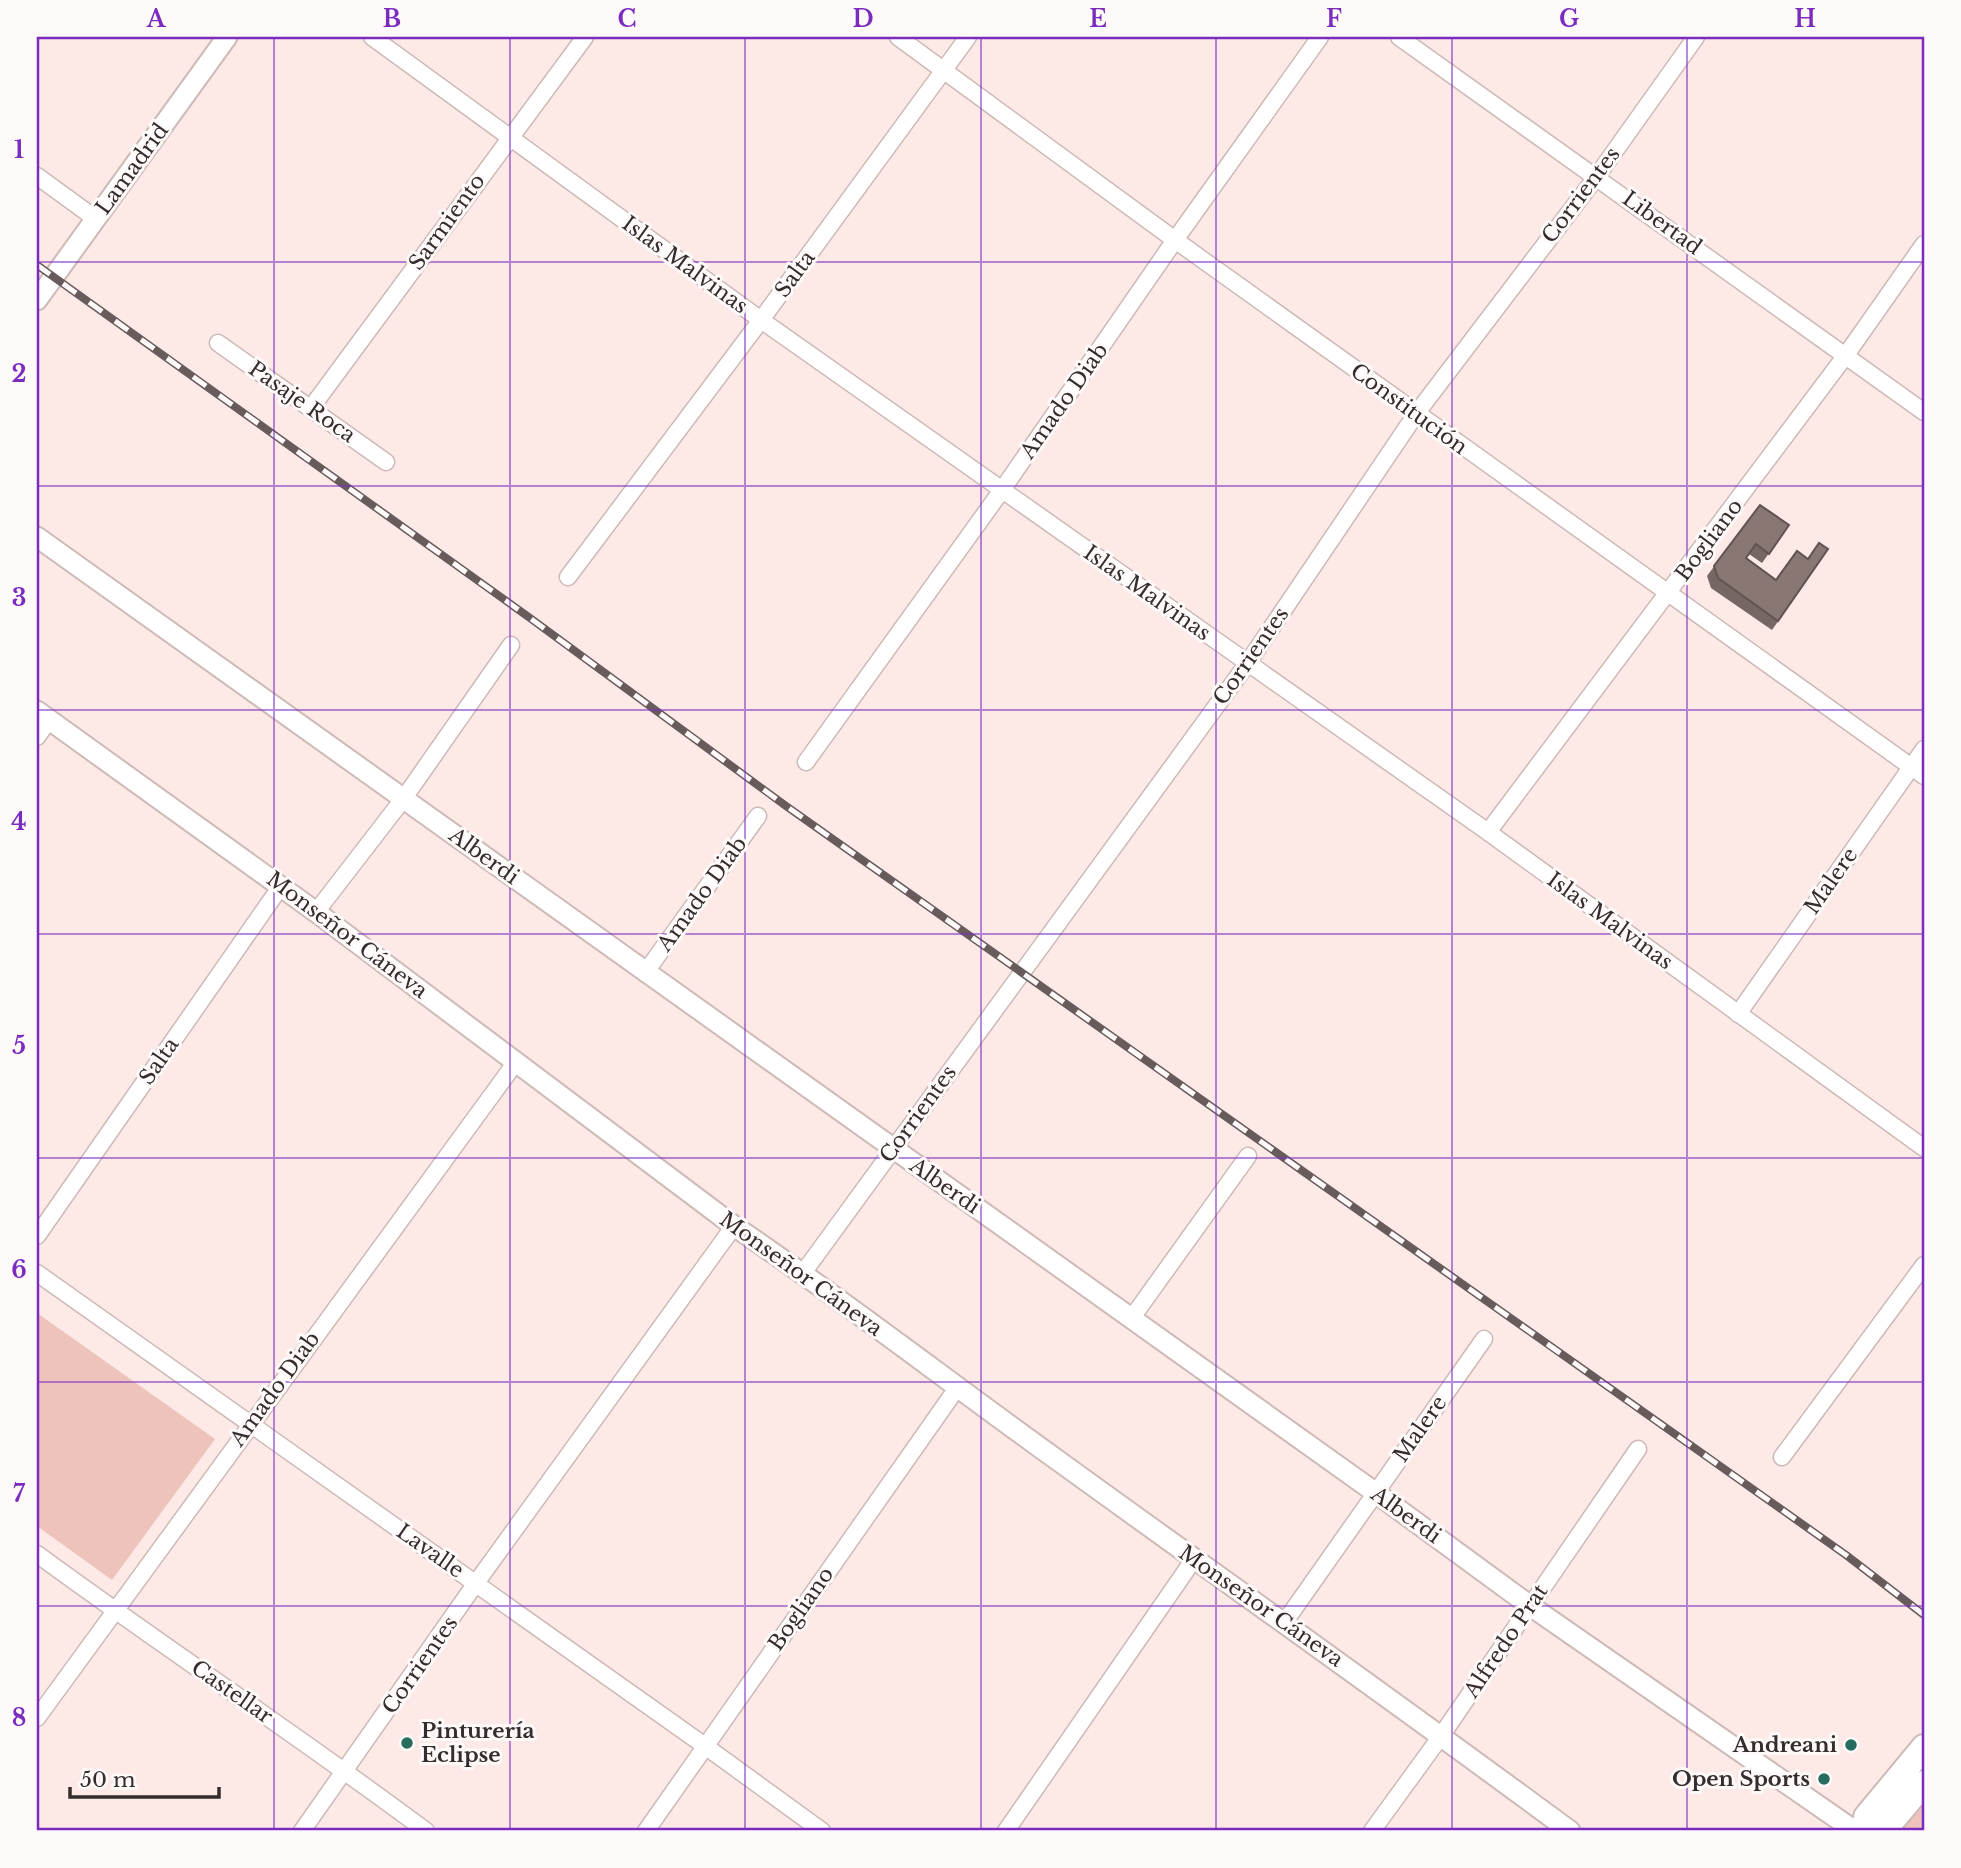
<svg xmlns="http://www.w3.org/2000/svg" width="1961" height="1868" font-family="'Libre Baskerville',serif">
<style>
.green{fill:#edc3bb}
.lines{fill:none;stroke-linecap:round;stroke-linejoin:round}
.minor-casing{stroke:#cdbab7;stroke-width:19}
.tertiary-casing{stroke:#cdbab7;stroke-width:23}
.primary-casing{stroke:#cdbab7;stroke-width:28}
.minor{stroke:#fff;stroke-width:16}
.tertiary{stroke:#fff;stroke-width:19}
.primary{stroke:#fff;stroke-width:24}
.rail-casing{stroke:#675c5b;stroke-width:8}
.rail{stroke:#fefafa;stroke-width:5;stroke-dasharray:16;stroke-linecap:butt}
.wall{fill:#766664}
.building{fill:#897774;stroke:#605351;stroke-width:2}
.grid{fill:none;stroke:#7b2cbf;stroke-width:2;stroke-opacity:0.55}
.poi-dot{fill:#266c5f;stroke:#fefafa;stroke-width:2.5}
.labels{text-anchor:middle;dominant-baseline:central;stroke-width:6;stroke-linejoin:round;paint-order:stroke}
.street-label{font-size:21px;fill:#342d2c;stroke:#fefafa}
.poi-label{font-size:21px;font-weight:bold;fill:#342d2c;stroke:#fefafa;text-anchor:end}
.neatline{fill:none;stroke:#7b2cbf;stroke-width:2.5}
.grid-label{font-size:23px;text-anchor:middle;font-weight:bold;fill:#7b2cbf}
</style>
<rect width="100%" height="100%" fill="#fde9e6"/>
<g class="green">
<path d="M 37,1313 L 215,1439 L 112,1580 L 37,1526 Z"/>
<path d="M 1924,1800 L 1924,1831 L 1899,1831 Z"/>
</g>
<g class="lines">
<defs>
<g id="minor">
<path d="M 372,37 L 761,320 L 1488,832 L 1924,1148"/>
<path d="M 898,37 L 1175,240 L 1924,776"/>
<path d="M 1399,37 L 1924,412"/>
<path d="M 37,176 L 96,219"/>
<path d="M 218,343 L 386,462"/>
<path d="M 311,408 L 585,37"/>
<path d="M 568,577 L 761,320 L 968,37"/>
<path d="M 37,737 L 49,720"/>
<path d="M 806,762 L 1002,490 L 1175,240 L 1320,37"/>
<path d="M 1488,832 L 1846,355 L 1924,244"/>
<path d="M 316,912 L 404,798 L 511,645"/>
<path d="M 645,973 L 758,816"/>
<path d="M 1738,1014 L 1924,749"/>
<path d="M 37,1236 L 281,886"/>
<path d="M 37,1273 L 705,1746 L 822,1831"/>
<path d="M 803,1273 L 1247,664 L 1416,414 L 1597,176 L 1696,37"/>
<path d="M 1131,1319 L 1248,1156"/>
<path d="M 1782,1457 L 1924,1265"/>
<path d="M 37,1554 C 165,1648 299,1736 426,1831"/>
<path d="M 1284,1623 L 1484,1339"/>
<path d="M 37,1718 L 516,1062"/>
<path d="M 302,1831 L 476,1583 L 734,1226"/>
<path d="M 646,1831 L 957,1388"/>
<path d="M 1006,1831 L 1194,1559"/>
<path d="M 1372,1831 L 1441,1736 L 1638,1449"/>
</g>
<g id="tertiary">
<path d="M 37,300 L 227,37"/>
<path d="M 37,537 L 1376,1493 L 1529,1605 L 1855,1831"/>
<path d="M 37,711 L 316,912 L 734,1226 C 845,1301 951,1384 1060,1462 C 1230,1585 1401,1706 1570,1831"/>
</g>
<g id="primary">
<path d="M 1864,1831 L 1866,1817 L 1924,1747"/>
<path d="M 1878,1831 L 1886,1828 L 1924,1783"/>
</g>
</defs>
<use href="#minor" class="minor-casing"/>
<use href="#tertiary" class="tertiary-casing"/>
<use href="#primary" class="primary-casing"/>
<use href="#minor" class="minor"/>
<use href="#tertiary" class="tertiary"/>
<use href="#primary" class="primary"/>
<defs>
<path id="rail" d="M 37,265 L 530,618 L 786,806 L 1846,1555 L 1924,1615"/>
</defs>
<use href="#rail" class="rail-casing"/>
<use href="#rail" class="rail"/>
</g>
<path class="wall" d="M 1760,505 L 1789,525 L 1762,563 L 1749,554 L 1746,558 L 1776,580 L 1808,559 L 1828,549 L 1772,630 L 1711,588 L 1707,576 Z"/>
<path class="building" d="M 1760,505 L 1789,525 L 1769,554 L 1756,544 L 1746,558 L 1776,580 L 1797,551 L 1808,559 L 1819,543 L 1828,549 L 1778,621 L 1718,578 L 1714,566 Z"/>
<path class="grid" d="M 274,37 L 274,1831M 510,37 L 510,1831M 745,37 L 745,1831M 981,37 L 981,1831M 1216,37 L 1216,1831M 1452,37 L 1452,1831M 1687,37 L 1687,1831M 37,262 L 1924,262M 37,486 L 1924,486M 37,710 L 1924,710M 37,934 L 1924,934M 37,1158 L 1924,1158M 37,1382 L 1924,1382M 37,1606 L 1924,1606"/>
<g class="poi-dot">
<circle cx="407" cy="1743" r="7"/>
<circle cx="1851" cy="1745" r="7"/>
<circle cx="1824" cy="1779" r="7"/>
</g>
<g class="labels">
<g class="street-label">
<text transform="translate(132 169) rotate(-54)">Lamadrid</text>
<text transform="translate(1581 195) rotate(-53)">Corrientes</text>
<text transform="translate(447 222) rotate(-54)">Sarmiento</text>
<text transform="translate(1662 223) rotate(36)">Libertad</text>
<text transform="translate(685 265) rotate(36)">Islas Malvinas</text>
<text transform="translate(795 274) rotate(-54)">Salta</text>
<text transform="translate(1064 401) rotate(-55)">Amado Diab</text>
<text transform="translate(302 402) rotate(35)">Pasaje Roca</text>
<text transform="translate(1409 409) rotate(36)">Constitución</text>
<text transform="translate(1709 540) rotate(-53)">Bogliano</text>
<text transform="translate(1147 593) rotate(35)">Islas Malvinas</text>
<text transform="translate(1251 656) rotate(-55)">Corrientes</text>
<text transform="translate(484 856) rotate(36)">Alberdi</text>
<text transform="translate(1831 881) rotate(-55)">Malere</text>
<text transform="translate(702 894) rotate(-54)">Amado Diab</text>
<text transform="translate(1610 921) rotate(36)">Islas Malvinas</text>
<text transform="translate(347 935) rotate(37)">Monseñor Cáneva</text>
<text transform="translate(159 1061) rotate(-55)">Salta</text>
<text transform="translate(918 1114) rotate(-54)">Corrientes</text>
<text transform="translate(945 1186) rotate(35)">Alberdi</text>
<text transform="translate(801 1274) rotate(36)">Monseñor Cáneva</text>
<text transform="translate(275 1389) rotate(-54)">Amado Diab</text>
<text transform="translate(1420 1429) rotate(-55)">Malere</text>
<text transform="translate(1406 1515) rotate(36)">Alberdi</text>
<text transform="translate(430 1551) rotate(35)">Lavalle</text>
<text transform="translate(1261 1606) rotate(35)">Monseñor Cáneva</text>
<text transform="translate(801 1609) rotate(-55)">Bogliano</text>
<text transform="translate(1506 1641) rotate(-56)">Alfredo Prat</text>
<text transform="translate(420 1665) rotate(-55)">Corrientes</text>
<text transform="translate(232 1692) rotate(35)">Castellar</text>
</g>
<g class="poi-label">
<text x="421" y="1731" text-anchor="start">Pinturería<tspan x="421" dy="24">Eclipse</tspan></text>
<text x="1837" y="1745">Andreani</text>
<text x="1810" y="1779">Open Sports</text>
</g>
</g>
<rect width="1961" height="1868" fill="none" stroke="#fefafa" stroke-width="77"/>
<path d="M70 1787v10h149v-10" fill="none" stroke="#342d2c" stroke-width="3.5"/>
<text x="80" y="1787" font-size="21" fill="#342d2c" stroke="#fefafa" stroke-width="5" paint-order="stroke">50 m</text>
<rect x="38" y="38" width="1885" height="1791" class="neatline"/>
<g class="grid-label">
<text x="156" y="27">A</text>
<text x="392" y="27">B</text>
<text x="627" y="27">C</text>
<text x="863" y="27">D</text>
<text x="1098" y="27">E</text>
<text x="1334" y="27">F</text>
<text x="1569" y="27">G</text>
<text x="1805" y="27">H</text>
<text x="19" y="158">1</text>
<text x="19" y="382">2</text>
<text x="19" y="606">3</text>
<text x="19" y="830">4</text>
<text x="19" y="1054">5</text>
<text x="19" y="1278">6</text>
<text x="19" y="1502">7</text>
<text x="19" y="1726">8</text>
</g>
</svg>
